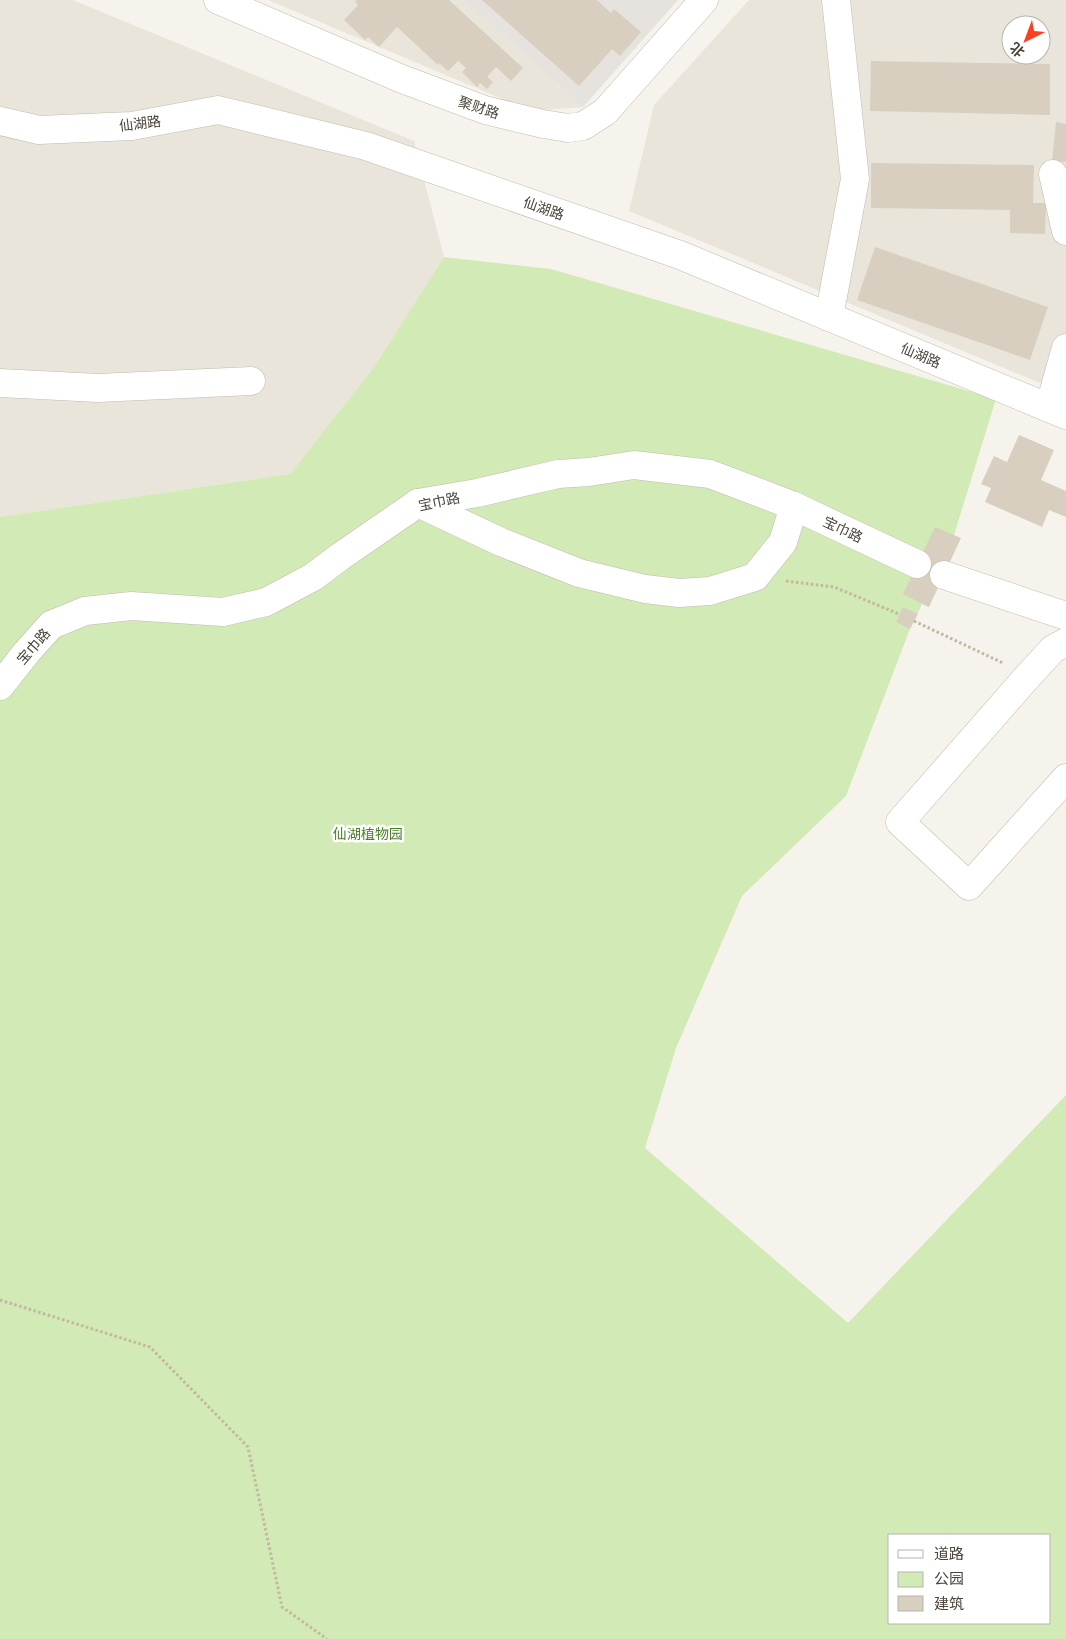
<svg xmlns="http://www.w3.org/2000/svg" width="1066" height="1639" font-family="Inter,'Noto Sans SC',sans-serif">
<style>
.residential{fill:#eae5da;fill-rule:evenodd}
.industrial{fill:#e6e2dd}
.green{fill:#d2eab5;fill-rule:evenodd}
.building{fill:#d8cfc1}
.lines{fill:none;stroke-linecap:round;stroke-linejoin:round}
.minor-casing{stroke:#c2bbae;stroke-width:29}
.path{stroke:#c4b79f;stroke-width:3;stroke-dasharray:2.5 2.5;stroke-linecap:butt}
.minor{stroke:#fff;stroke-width:28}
.labels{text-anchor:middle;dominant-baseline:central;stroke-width:5;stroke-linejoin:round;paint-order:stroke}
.street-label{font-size:14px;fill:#4b4439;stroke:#fff}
.park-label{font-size:14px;fill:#4a7f2a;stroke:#fff}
</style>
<rect width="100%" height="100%" fill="#f6f3ec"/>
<g class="residential">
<path d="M 0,0 L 73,0 L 414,141 L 444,257 L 374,367 L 290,474 L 0,517 Z"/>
<path d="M 268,0 L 464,0 L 583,107 L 531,111 Z"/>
<path d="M 749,0 L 1066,0 L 1066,394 L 629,211 L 654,105 ZM 1011,25 L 1041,25 L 1041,55 L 1011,55 Z"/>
</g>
<path class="industrial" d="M 464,0 L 678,0 L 583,107 Z"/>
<path class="green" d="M 444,257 L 551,269 L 996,399 L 954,535 L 929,607 L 922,604 L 910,629 L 846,796 L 742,896 L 676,1048 L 645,1148 L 848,1323 L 1066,1095 L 1066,1639 L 0,1639 L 0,517 L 290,474 L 374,367 ZM 890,1535 L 1050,1535 L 1050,1623 L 890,1623 Z"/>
<g class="building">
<path d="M 357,0 L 449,0 L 523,68 L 511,81 L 496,67 L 487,77 L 493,82 L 487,89 L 480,83 L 477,87 L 462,72 L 466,68 L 458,61 L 448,71 L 439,63 L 438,65 L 397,27 L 379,47 L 368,37 L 365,40 L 344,20 L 358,5 L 355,2 Z"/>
<path d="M 482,0 L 597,0 L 611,13 L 614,9 L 641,32 L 620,56 L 612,49 L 579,86 Z"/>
<path d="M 871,61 L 1050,64 L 1050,115 L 870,111 Z"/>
<path d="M 1056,122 L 1066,124 L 1066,162 L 1052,161 Z"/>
<path d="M 871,163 L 1034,165 L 1033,203 L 1046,203 L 1045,234 L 1010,233 L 1010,210 L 871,208 Z"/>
<path d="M 875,247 L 1048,307 L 1030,360 L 857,300 Z"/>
<path d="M 1019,435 L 1054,450 L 1041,480 L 1066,491 L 1066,517 L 1049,510 L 1042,527 L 985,502 L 991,488 L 981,484 L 994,456 L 1007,462 Z"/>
<path d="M 935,527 L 961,538 L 929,607 L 903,594 Z"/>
<path d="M 903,607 L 918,614 L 910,629 L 896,622 Z"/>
</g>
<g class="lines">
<defs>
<g id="minor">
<path d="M 218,0 L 402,79 L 485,110 L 543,124 L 568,128 L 583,126 L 605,112 L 704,0"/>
<path d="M 0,121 L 39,130 L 132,126 L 218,110 L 366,146 L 680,255 L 1066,415"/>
<path d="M 1053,174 L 1066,231"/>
<path d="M 829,317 L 855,179 L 836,0"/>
<path d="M 0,383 L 98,388 L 251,381"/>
<path d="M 1049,408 L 1066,348"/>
<path d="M 418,503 L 501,542 L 579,573 L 645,589 L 679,593 L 710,591 L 755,577 L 783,542 L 794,506"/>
<path d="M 944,575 L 1066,616"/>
<path d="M 1066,642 L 1053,649 L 1029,675 L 900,822 L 969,886 L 1066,778"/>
<path d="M 0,686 L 26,653 L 51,625 L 85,611 L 131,606 L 223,612 L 266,602 L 313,577 L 341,556 L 418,503 L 477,493 L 558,474 L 589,472 L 634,465 L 710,474 L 794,506 L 917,564"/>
</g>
</defs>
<use href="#minor" class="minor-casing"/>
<g class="path">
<path d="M 786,581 L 834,587 L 899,614"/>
<path d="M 914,621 L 1003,663"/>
<path d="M 0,1300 L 150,1347 L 248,1447 L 282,1607 L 327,1639"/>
</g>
<use href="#minor" class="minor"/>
</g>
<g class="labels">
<g class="street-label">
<text transform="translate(479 107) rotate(18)">聚财路</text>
<text transform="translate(140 123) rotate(-7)">仙湖路</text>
<text transform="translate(544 208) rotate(19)">仙湖路</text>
<text transform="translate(921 355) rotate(23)">仙湖路</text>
<text transform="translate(439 501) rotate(-12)">宝巾路</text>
<text transform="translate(843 529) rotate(25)">宝巾路</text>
<text transform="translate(33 646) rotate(-49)">宝巾路</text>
</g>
<g class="park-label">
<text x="368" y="833">仙湖植物园</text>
</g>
</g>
<rect x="888" y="1534" width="162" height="90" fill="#ffffff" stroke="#b7b4b0"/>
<rect x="898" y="1550" width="25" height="8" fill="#ffffff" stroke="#b7b4b0"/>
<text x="934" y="1559" font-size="15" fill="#4b4439">道路</text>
<rect x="898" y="1572" width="25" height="15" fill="#d2eab5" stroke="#b7b4b0"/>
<text x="934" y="1584" font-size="15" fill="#4b4439">公园</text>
<rect x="898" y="1596" width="25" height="15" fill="#d8cfc1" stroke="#b7b4b0"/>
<text x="934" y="1609" font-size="15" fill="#4b4439">建筑</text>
<g transform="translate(1026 40) rotate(222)"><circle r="24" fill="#ffffff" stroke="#b7b4b0"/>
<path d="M0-4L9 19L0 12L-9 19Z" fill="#fc3f1d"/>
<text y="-8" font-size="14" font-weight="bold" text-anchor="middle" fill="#4b4439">北</text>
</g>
</svg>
